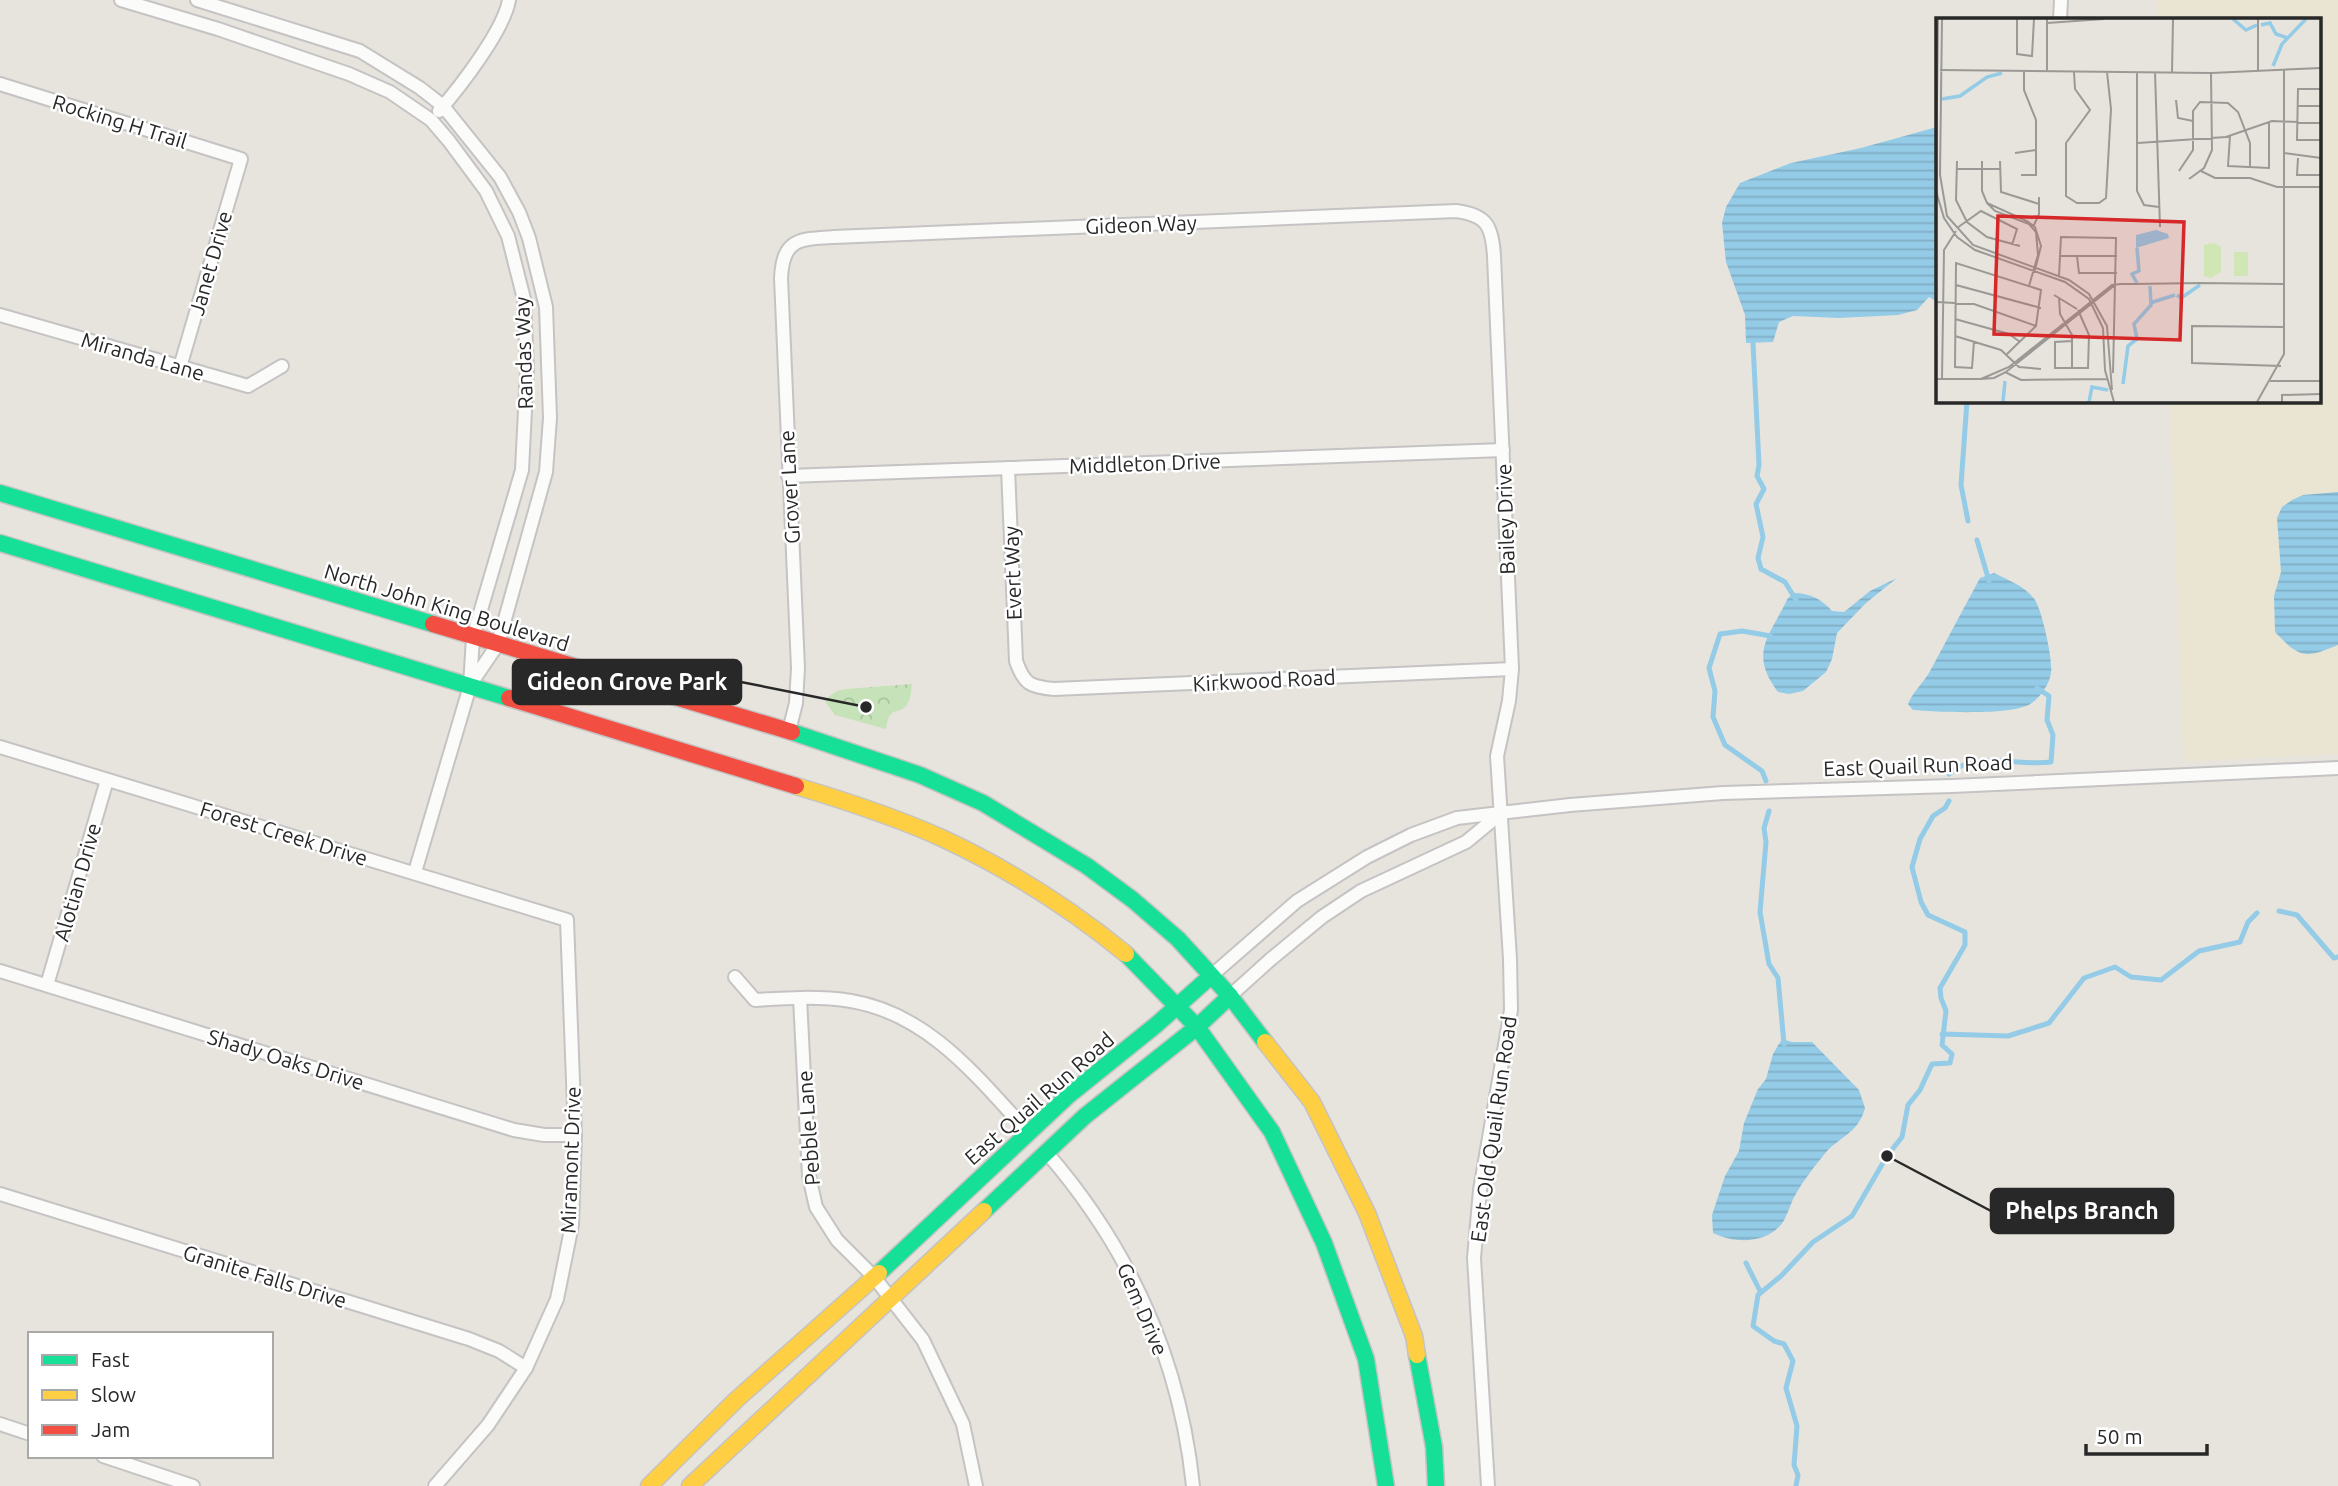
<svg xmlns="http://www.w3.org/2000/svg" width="2338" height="1486" font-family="Ubuntu,sans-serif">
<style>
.education{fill:#eae4d3}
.park{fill:url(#park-crowns)}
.water{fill:url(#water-rules)}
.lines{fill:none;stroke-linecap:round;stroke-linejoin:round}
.stream{stroke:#94cbe6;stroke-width:5}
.street-casing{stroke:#c5c3c3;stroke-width:16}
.fast-casing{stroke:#c5c3c3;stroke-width:19}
.slow-casing{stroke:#c5c3c3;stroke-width:19}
.jam-casing{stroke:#c5c3c3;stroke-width:19}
.street{stroke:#fbfbfa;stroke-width:12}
.fast{stroke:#16e098;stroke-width:16}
.slow{stroke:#ffcf43;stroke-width:16}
.jam{stroke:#f24e42;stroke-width:16}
.labels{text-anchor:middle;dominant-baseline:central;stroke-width:5;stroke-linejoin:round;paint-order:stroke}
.street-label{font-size:21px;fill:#282828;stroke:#fff}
.inset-river{fill:none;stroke:#94cbe6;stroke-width:3.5}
.inset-road{fill:none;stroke:#9b9995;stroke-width:2}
.view{fill:#d62828;fill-opacity:0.15;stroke:#d62828;stroke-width:3.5}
.inset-edge{fill:none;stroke:#282828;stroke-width:3.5}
.leader{fill:none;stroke:#282828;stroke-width:2.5}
.callout-dot{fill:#282828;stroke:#fff;stroke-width:2.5}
.callout{fill:#282828;stroke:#282828;stroke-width:2.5}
.callout-label{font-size:23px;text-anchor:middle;font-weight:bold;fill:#fff}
</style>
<defs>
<pattern id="park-crowns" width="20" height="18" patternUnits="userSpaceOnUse" patternTransform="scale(1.75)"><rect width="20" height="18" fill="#c6e2b8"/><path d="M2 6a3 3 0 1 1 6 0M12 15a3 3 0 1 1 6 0" fill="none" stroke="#aac29e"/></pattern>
<pattern id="water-rules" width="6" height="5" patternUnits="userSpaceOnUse" patternTransform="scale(1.75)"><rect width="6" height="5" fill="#94cbe6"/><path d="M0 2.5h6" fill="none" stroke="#80aec5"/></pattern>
</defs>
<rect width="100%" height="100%" fill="#e7e4de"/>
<path class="education" d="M 2156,0 L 2338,0 L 2338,754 L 2183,762 L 2170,401 L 2319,401 L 2319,19 L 2157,19 Z"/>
<path class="park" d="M 912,684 C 911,690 911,697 908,703 C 899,718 890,702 886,729 L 835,715 L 824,700 L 837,691 L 846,689 Z"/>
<g class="water">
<path d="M 1937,127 L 1937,302 L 1929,297 L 1917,310 L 1898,315 L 1839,318 L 1793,316 L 1779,322 L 1773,342 L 1746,343 L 1745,315 L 1726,262 L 1722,223 L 1726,207 L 1740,183 L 1791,163 L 1861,148 Z"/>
<path d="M 2338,492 L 2338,645 C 2304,659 2300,658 2275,632 L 2274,596 L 2281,572 L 2277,518 L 2282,507 L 2292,500 L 2303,495 Z"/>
<path d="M 1994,573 C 2008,580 2025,586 2035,600 C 2042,611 2053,659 2051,673 C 2049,686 2038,701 2026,706 C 2004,715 1938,712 1913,710 L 1908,704 C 1912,693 1923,683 1929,673 L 1980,578 Z"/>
<path d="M 1897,578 L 1866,603 L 1837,633 L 1832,659 L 1826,672 L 1803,691 L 1789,694 L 1778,692 C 1748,652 1770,636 1788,598 L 1794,593 C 1809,593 1822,599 1832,611 L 1844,612 L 1870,591 Z"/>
<path d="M 1782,1039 L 1792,1042 L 1812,1042 L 1859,1090 L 1865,1108 C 1858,1135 1837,1137 1823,1156 C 1814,1167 1804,1180 1797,1192 C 1791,1201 1789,1212 1783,1222 C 1768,1244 1735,1244 1713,1233 L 1712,1215 L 1725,1176 L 1739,1151 L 1744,1123 L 1758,1089 L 1766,1079 L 1773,1054 Z"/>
</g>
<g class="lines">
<g class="stream">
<path d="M 1753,343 L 1759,465 L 1757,476 L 1764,489 L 1756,504 L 1763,537 L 1758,558 L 1761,569 L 1785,582 L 1796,600"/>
<path d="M 1967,401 L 1961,485 L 1968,521"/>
<path d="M 1977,540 L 1989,581"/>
<path d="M 1949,774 C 1978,749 2017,767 2051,762 L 2053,735 L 2047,720 L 2049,696 L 2037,688"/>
<path d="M 1766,781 L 1762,771 L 1725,745 L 1713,717 L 1715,691 L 1709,668 L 1720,634 L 1742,631 L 1771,636"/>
<path d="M 1769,811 L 1764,828 L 1766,842 L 1760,912 L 1769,964 L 1778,978 L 1784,1044"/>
<path d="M 2279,911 L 2297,915 L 2334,958 L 2338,957"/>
<path d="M 1942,1034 L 2008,1036 L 2049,1023 L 2084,978 L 2115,967 L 2131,977 L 2161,980 L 2199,951 L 2240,942 L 2248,922 L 2257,913"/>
<path d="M 1746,1263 L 1760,1291"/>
<path d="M 1796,1486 L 1798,1475 L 1794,1465 L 1797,1426 L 1786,1388 L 1793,1361 L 1784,1344 L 1774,1341 L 1753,1326 L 1758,1295 L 1781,1276 L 1813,1242 L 1852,1216 L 1887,1156 L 1902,1137 L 1908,1105 L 1920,1090 L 1932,1064 L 1950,1063 L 1952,1054 L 1942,1045 L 1946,1011 L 1941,998 L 1940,988 L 1965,945 L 1965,932 L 1928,915 L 1921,902 L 1912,867 L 1920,839 L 1933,816 L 1945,808 L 1949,801"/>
</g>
<defs>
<g id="street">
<path d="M 121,0 L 218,29 L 349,74 L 390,92 L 431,120 L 449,141 L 486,191 L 508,236 L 524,299 L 527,370 L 522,470 L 473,637 L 470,686 L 415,872"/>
<path d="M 197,0 L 360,51 L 420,88 L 443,106 L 500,177 L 519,212 L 529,238 L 546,307 L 550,418 L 546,472 L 498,644 L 470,685"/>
<path d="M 2060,19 L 2061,0"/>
<path d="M 0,84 L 241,159 L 180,367"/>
<path d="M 439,111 C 460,87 504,30 509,0"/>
<path d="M 0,315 L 248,386 L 282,366"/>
<path d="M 1008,468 L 1016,661 C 1024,684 1030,687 1054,689 L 1512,669"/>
<path d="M 788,476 L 1503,450"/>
<path d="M 789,731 L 796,703 L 798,668 L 781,278 C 783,239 798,239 834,237 L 1456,211 C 1487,215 1492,226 1494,256 L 1512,669 L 1509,701 L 1497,756 L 1510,959 L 1511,1010 L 1480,1190 L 1474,1258 L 1488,1486"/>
<path d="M 0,747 L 567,920 L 575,1135 L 572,1225 L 557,1299 L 526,1368 L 488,1425 L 435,1486"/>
<path d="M 0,971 L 514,1130 L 544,1135 L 575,1135"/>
<path d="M 1211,976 L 1297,901 L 1367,857 L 1411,835 L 1457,818 L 1570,805 L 1723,793 L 1952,786 L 2338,768"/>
<path d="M 735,977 L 755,1000 C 787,998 820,996 851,1001 C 929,1014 978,1078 1028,1132"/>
<path d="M 47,985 L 107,780"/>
<path d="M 1230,996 L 1271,959 L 1322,917 L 1361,891 L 1466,842 L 1500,814"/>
<path d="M 800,998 L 809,1176 L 816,1207 L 837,1240 L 874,1277 L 923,1340 L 963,1424 L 976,1486"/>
<path d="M 1047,1153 C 1130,1249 1180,1360 1193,1486"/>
<path d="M 0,1194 L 469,1339 L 499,1351 L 526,1368"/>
<path d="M 0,1424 L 30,1434"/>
<path d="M 103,1456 L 193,1486"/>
</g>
<g id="fast">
<path d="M 0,493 L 433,624"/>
<path d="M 0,543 L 509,698"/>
<path d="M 792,732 L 920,775 L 983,803 L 1087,866 L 1133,900 L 1178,939 L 1230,996 L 1265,1042"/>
<path d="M 1126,954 L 1197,1027 L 1272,1132 L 1324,1243 L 1366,1359 L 1386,1486"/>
<path d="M 984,1211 L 1085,1116 L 1197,1027 L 1230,996"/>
<path d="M 879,1273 L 1069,1095 L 1156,1025 L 1211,976"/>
<path d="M 1417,1355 L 1434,1447 L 1436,1486"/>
</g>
<g id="slow">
<path d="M 796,786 C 846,801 896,817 944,839 C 1008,869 1071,909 1126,954"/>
<path d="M 1265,1042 L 1312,1102 L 1367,1213 L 1414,1336 L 1417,1355"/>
<path d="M 649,1486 L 736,1400 L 879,1273"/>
<path d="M 690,1486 L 984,1211"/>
</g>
<g id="jam">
<path d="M 433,624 L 792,732"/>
<path d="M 509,698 L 796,786"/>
</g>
</defs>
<use href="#street" class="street-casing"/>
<use href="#fast" class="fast-casing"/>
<use href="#slow" class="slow-casing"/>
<use href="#jam" class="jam-casing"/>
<use href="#street" class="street"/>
<use href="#fast" class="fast"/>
<use href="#slow" class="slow"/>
<use href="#jam" class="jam"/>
</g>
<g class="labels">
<g class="street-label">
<text transform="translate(120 121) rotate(17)">Rocking H Trail</text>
<text transform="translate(1141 224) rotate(-2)">Gideon Way</text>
<text transform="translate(210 263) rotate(-74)">Janet Drive</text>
<text transform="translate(523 353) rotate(-92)">Randas Way</text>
<text transform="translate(143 356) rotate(16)">Miranda Lane</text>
<text transform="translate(1145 463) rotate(-2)">Middleton Drive</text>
<text transform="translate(789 487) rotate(-93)">Grover Lane</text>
<text transform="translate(1505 519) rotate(-92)">Bailey Drive</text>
<text transform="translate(1012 573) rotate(-92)">Evert Way</text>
<text transform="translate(447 607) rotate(17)">North John King Boulevard</text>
<text transform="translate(1264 680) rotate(-3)">Kirkwood Road</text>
<text transform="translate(1918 765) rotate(-2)">East Quail Run Road</text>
<text transform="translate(284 833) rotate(17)">Forest Creek Drive</text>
<text transform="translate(77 882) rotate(-74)">Alotian Drive</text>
<text transform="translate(286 1059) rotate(17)">Shady Oaks Drive</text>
<text transform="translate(1039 1098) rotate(-41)">East Quail Run Road</text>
<text transform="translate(808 1128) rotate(-94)">Pebble Lane</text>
<text transform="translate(1493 1129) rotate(-82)">East Old Quail Run Road</text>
<text transform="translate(570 1160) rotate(-88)">Miramont Drive</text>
<text transform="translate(265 1276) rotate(17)">Granite Falls Drive</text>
<text transform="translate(1143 1309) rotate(67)">Gem Drive</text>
</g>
</g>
<g transform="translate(1936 18)">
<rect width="385" height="385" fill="#e7e4de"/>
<path d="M 278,225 L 285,229 L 285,254 L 275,260 L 268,258 L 268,227 ZM 298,234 L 312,234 L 312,258 L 298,258 Z" fill="#d0e6b5"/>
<path d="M 220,212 L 232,216 L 233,220 L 200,230 L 200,217 Z" fill="#94cbe6"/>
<path class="inset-river" d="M 297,1 L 310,12 L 321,7M 325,7 L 334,5 L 340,16 L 352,20M 337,48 L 346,26 L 370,1M 6,81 L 24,78 L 51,59 L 66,55M 201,265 L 196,256 L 203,253 L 201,230M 241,277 L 245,280 L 264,267M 214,285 L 239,277M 187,366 L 192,328 L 201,321 L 198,306 L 215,287 L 214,268M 67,384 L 69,363M 153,384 L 156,369 L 172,372"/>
<path class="inset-road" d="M 2,1 L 0,173 L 8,200 L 21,219 L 39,232 L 129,264 L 153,281 L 167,310 L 169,352 L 178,384M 6,1 L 4,157 L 11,198 L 37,227 L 133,262 L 153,276 L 171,308 L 176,372M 81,1 L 81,36 L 96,38 L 98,1M 322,1 L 322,52M 111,5 L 168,1M 4,52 L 275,55 L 385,50M 111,53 L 111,1M 138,54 L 139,71 L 154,92 L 130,125 L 130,178 L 141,185 L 163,185 L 170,180 L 175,91 L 171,54M 201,54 L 201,173 L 208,187 L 223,189M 219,54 L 224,209M 236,55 L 237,1M 385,71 L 362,71 L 361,122 L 385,122M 240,82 L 242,100 L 257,103M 361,88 L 385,88M 294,118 L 292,148 L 333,150 L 333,104M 202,125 L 290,119 L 336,103 L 385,105M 79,135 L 100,132M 348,135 L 385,140M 362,140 L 361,157 L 385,157M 21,143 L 20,182 L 31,204 L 51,219 L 84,228M 46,143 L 46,173 L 51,185M 64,143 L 65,174 L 103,186M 21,151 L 64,151M 243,153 L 257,132 L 257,93 L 264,84 L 292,85 L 302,94 L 314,125 L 314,148M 265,153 L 279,160 L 314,160 L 341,169 L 385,169M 85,157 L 100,157 L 100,102 L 88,72 L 88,53M 253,161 L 268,150 L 276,132 L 275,55M 98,207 L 103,196 L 103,179M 21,210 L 45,193 L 81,211 L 76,227M 124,238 L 181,238M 141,238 L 143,255 L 181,255M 123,258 L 125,219 L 180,220 L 177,355M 20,267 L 105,290M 179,267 L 70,354 L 58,360 L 45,361 L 73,349 L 176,267 L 185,266 L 197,266 L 264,265 L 348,266M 93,268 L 102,237 L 100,214 L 93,206 L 59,193 L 51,185 L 91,203 L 99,209 L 105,228 L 99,252M 118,277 L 141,291M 123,279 L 124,296 L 136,317 L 136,351M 0,284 L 38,286 L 100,308M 19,301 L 73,316 L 84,324M 19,318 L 65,332 L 83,349 L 105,351M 38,323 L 36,350 L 19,349 L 20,245 L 105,272 L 100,308 L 71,336M 136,323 L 119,324 L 119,350 L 152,350 L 153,317 L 142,292M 345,348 L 256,345 L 256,308 L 348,309M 69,354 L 85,362 L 171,361M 0,361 L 45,361M 6,361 L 8,232 L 20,213M 334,363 L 385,363M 321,384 L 348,336 L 348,52M 346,384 L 346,377 L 385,376"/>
<path class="view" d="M 62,198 L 248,204 L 244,322 L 58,316 Z"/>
<rect width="385" height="385" class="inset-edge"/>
</g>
<path class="leader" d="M866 707L741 682M1887 1156L1991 1211"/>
<g class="callout-dot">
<circle cx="866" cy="707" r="7"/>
<circle cx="1887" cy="1156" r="7"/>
</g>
<g class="callout">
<rect x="513" y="660" width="228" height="44" rx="7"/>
<rect x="1991" y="1189" width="182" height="44" rx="7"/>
</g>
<g class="callout-label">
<text x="627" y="690">Gideon Grove Park</text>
<text x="2082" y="1219">Phelps Branch</text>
</g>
<rect x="28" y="1332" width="245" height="126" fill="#ffffff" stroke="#a9a9a9" stroke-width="2"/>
<rect x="42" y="1355" width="35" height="10" fill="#16e098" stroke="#a9a9a9" stroke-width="2"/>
<text x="91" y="1367" font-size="21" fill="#282828">Fast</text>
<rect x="42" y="1390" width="35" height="10" fill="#ffcf43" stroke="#a9a9a9" stroke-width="2"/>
<text x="91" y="1402" font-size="21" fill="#282828">Slow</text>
<rect x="42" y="1425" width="35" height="10" fill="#f24e42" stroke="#a9a9a9" stroke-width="2"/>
<text x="91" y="1437" font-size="21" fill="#282828">Jam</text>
<path d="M2086 1444v10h121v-10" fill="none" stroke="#282828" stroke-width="3.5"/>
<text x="2096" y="1444" font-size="21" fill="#282828" stroke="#ffffff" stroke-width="5" paint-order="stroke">50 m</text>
</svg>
